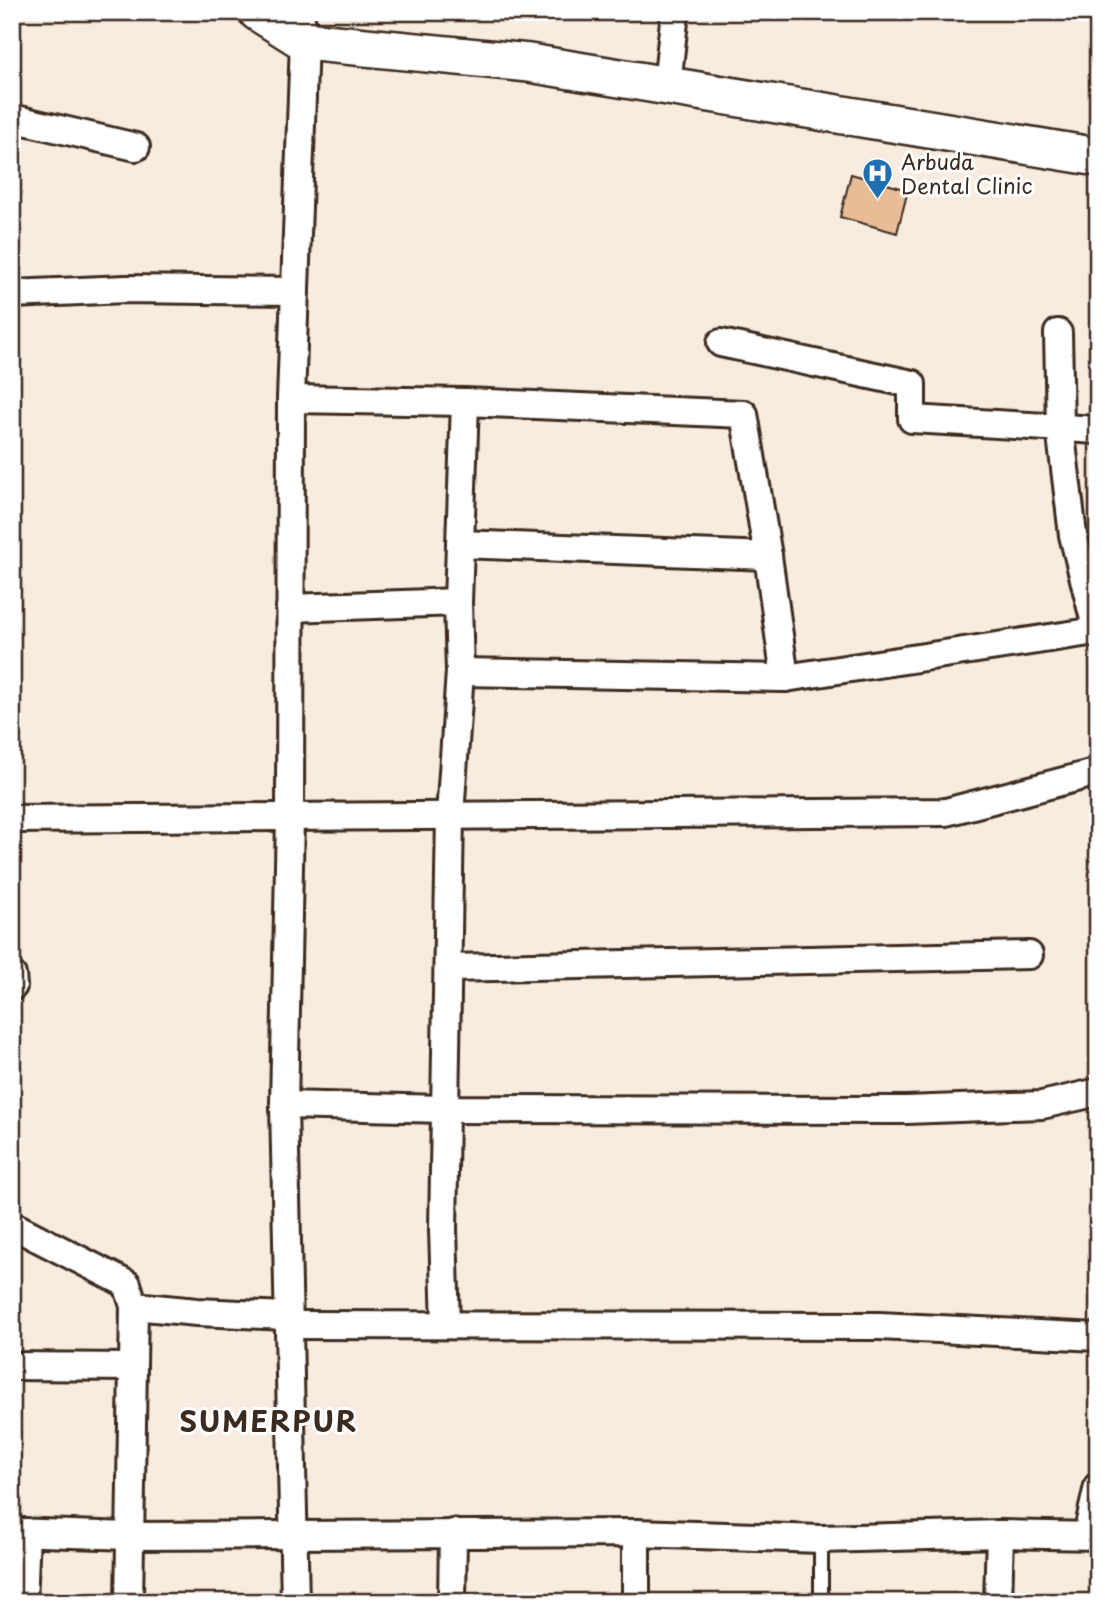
<svg xmlns="http://www.w3.org/2000/svg" width="1110" height="1614" font-family="'Playpen Sans',sans-serif">
<style>
.building{fill:#e7bc97;stroke:#3b2a1e;stroke-width:2}
.lines{fill:none;stroke-linecap:round;stroke-linejoin:round}
.lane-casing{stroke:#3b2a1e;stroke-width:18}
.street-casing{stroke:#3b2a1e;stroke-width:32}
.secondary-casing{stroke:#3b2a1e;stroke-width:42}
.lane{stroke:#fff;stroke-width:12}
.street{stroke:#fff;stroke-width:26}
.secondary{stroke:#fff;stroke-width:37}
.labels{text-anchor:middle;dominant-baseline:central;stroke-width:6;stroke-linejoin:round;paint-order:stroke}
.poi-label{font-size:21px;fill:#3b2a1e;stroke:#fff;text-anchor:start}
.district-label{font-size:28px;font-weight:bold;letter-spacing:2px;fill:#3b2a1e;stroke:#fff}
</style>
<rect width="100%" height="100%" fill="#f8ebe0"/>
<filter id="ink" filterUnits="userSpaceOnUse"><feTurbulence type="fractalNoise" baseFrequency=".0143" numOctaves="2"/><feDisplacementMap in="SourceGraphic" scale="14" xChannelSelector="R" yChannelSelector="G"/><feConvolveMatrix kernelMatrix="1 2 1 2 8 2 1 2 1" color-interpolation-filters="sRGB"/></filter>
<g filter="url(#ink)">
<path class="building" d="M 851,174 L 908,190 L 897,233 L 840,217 Z"/>
<g class="lines">
<defs>
<path id="lane" d="M 821,1602 L 821,1539"/>
<g id="street">
<path d="M 667,85 L 675,12"/>
<path d="M 12,118 L 136,147"/>
<path d="M 12,294 L 126,289 L 295,291"/>
<path d="M 1058,333 L 1060,427 L 1073,535 L 1098,635"/>
<path d="M 721,343 L 912,384 L 912,419 L 1098,430"/>
<path d="M 291,399 L 465,402 L 744,414 L 768,556 L 785,678"/>
<path d="M 460,544 L 768,556"/>
<path d="M 290,608 L 458,602"/>
<path d="M 460,672 L 785,678 L 1096,631"/>
<path d="M 12,819 L 946,812 L 1098,772"/>
<path d="M 448,968 L 1029,955"/>
<path d="M 12,975 L 13,986"/>
<path d="M 284,1105 L 445,1109 L 906,1110 L 1042,1105 L 1098,1092"/>
<path d="M 12,1225 L 127,1284 L 134,1306 L 197,1312 L 288,1316"/>
<path d="M 288,1325 L 879,1326 L 1098,1337"/>
<path d="M 446,1325 L 443,1230 L 450,815 L 460,672 L 458,602 L 465,402"/>
<path d="M 12,1366 L 133,1367"/>
<path d="M 12,1532 L 131,1536 L 636,1533 L 821,1539 L 1000,1534 L 1098,1536"/>
<path d="M 1087,1535 L 1098,1486"/>
<path d="M 23,1602 L 26,1532"/>
<path d="M 129,1602 L 134,1306"/>
<path d="M 295,1602 L 284,1105 L 290,818 L 291,399 L 304,41 L 300,12"/>
<path d="M 452,1602 L 453,1533"/>
<path d="M 636,1602 L 636,1533"/>
<path d="M 998,1602 L 1000,1534"/>
</g>
<path id="secondary" d="M 258,12 L 304,41 L 529,63 L 1098,157"/>
</defs>
<use href="#lane" class="lane-casing"/>
<use href="#street" class="street-casing"/>
<use href="#secondary" class="secondary-casing"/>
<use href="#lane" class="lane"/>
<use href="#street" class="street"/>
<use href="#secondary" class="secondary"/>
</g>
</g>
<defs>
<symbol id="hospital-pin" viewBox="-11 -11 22 30"><path d="M0 17L-7.5 6A9.5 9.5 0 1 1 7.5 6Z" fill="#1f6fb2" stroke="#fff"/><path d="M-5-5h3v3.5h4V-5h3V5h-3V1.5h-4V5h-3Z" fill="#fff"/></symbol>
</defs>
<g fill-rule="evenodd">
<use href="#hospital-pin" x="860" y="156" width="35" height="47"/>
</g>
<g class="labels">
<g class="poi-label">
<text x="901" y="161">Arbuda<tspan x="901" dy="24">Dental Clinic</tspan></text>
</g>
<g class="district-label">
<text x="269" y="1420">SUMERPUR</text>
</g>
</g>
<rect width="1110" height="1614" fill="none" stroke="#fff" stroke-width="42"/>
<rect x="21" y="21" width="1068" height="1572" fill="none" stroke="#3b2a1e" stroke-width="2.5" filter="url(#ink)"/>
</svg>
